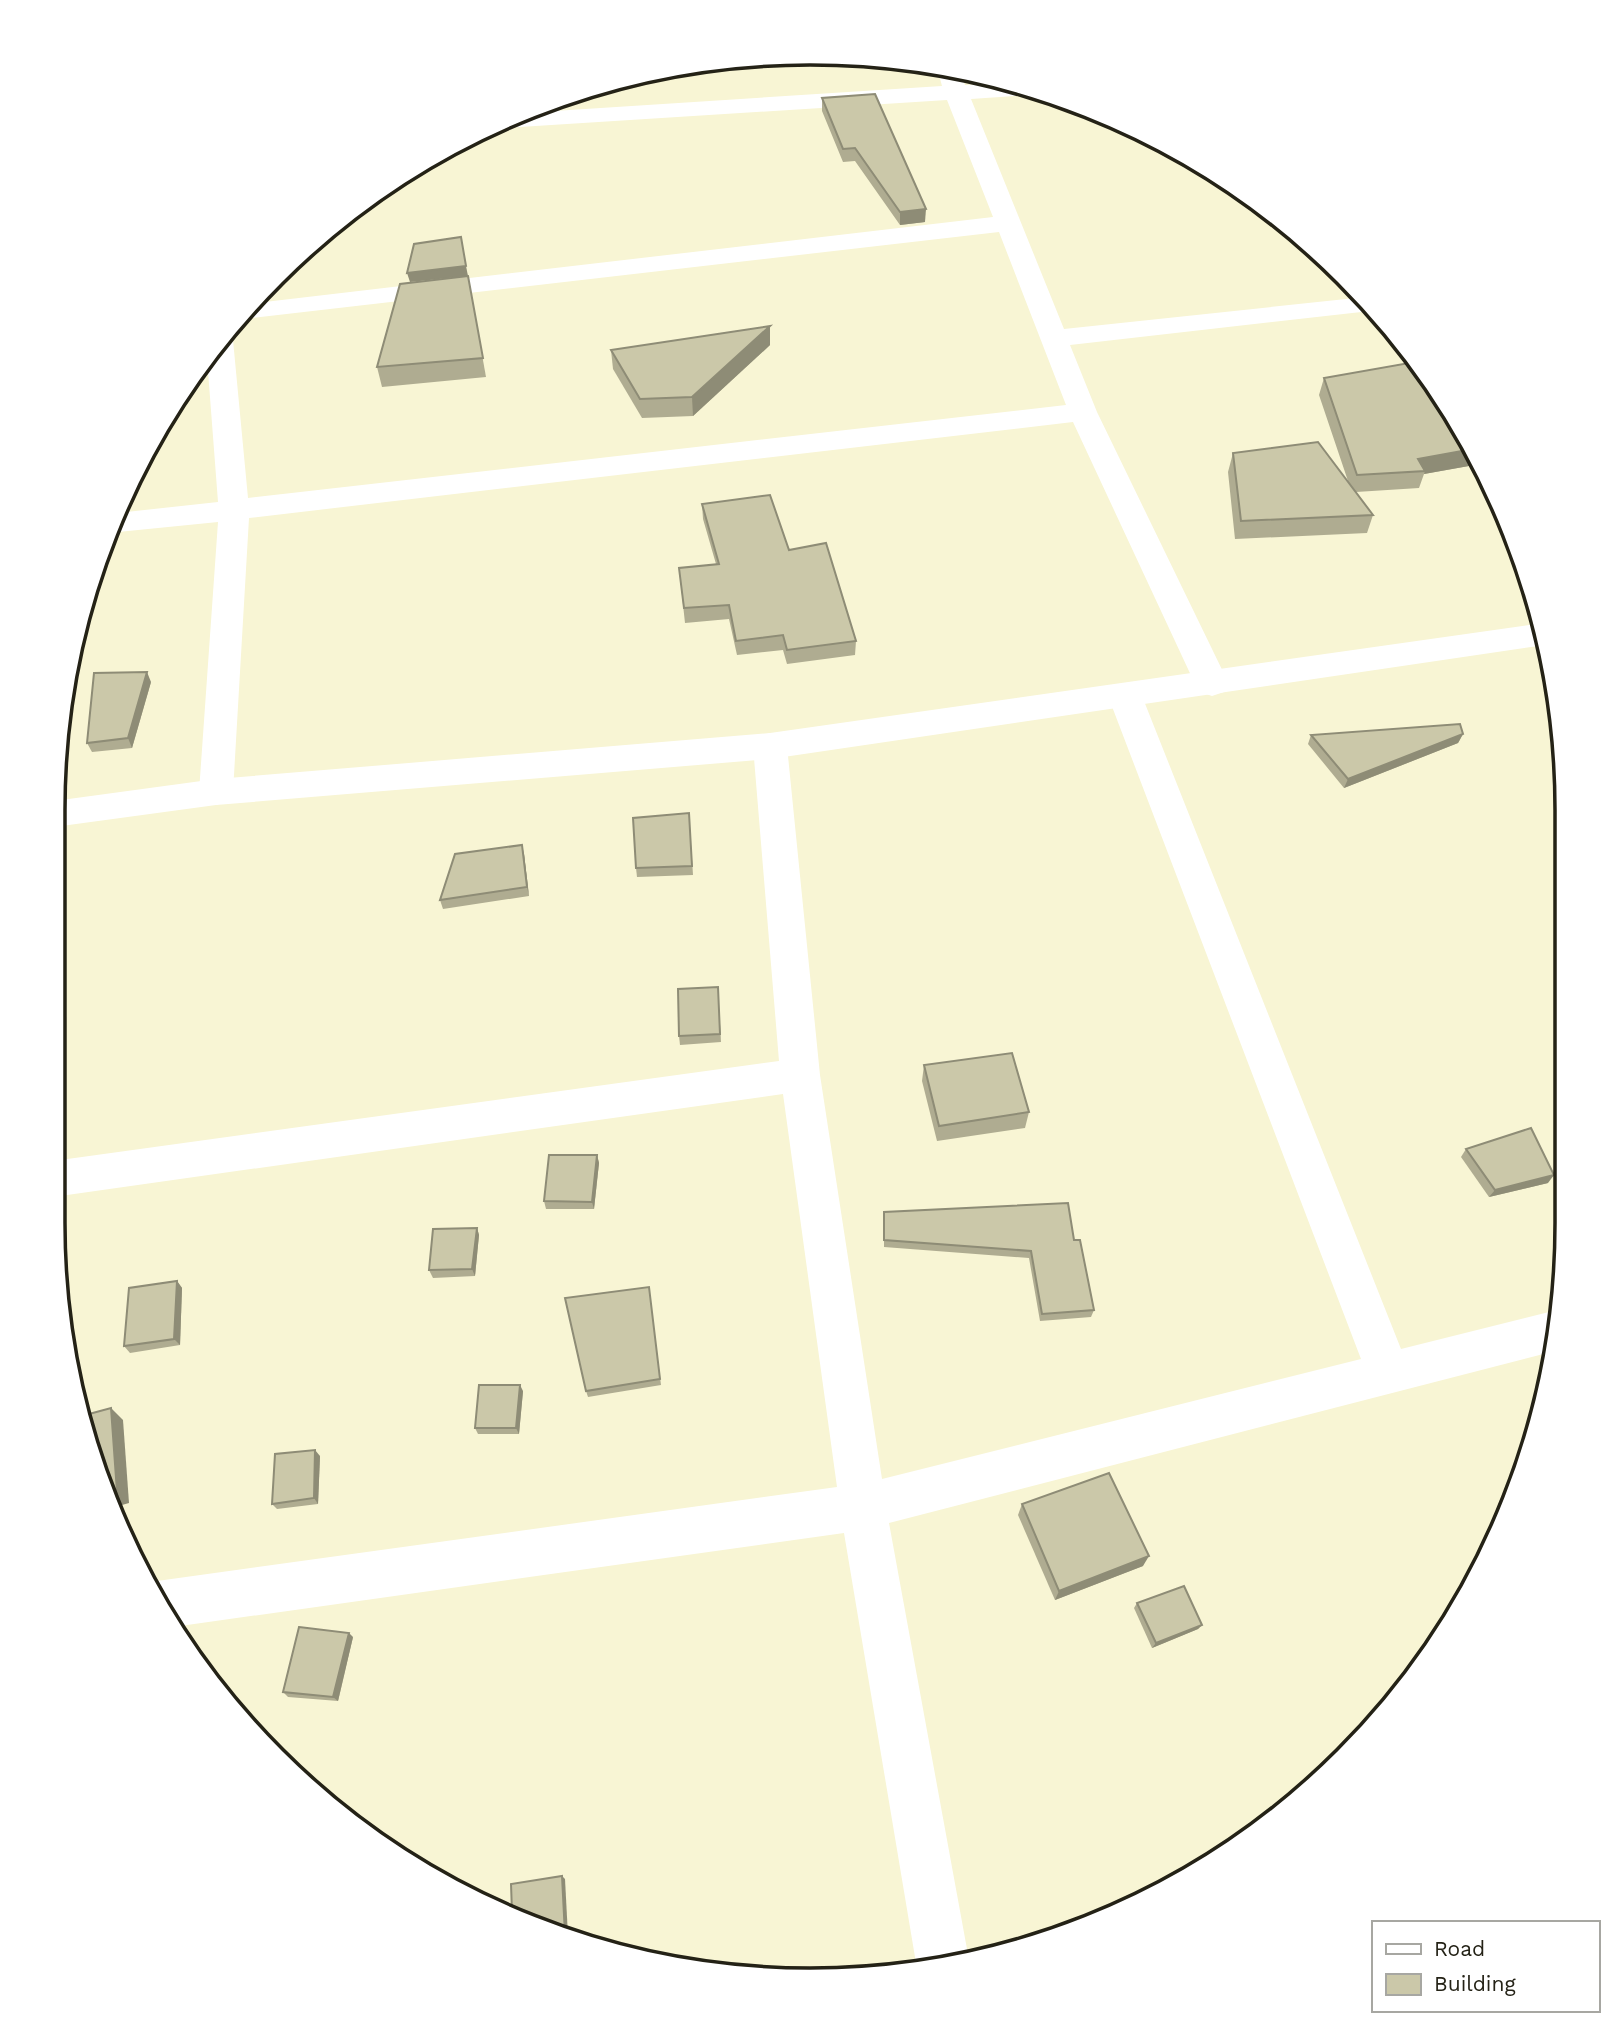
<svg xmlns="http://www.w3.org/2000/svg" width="1620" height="2033" font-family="'Work Sans',sans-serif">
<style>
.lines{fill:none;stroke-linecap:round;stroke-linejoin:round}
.minor{fill:#fff;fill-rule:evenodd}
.tertiary{fill:#fff;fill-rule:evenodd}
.wall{fill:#afac91}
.shaded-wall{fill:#8e8c76}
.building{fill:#cbc8a9;stroke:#8e8c76;stroke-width:2}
.rim{fill:none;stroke:#242216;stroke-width:3.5}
</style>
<rect width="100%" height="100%" fill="#f8f5d4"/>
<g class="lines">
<g class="minor">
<path d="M 937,67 L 959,71 L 965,85 L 1016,82 L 1041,91 L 1031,95 L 971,99 L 1064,329 L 1365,297 L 1379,310 L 1070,345 L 1097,412 L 1229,684 L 1224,692 L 1212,696 L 1200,692 L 1195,684 L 1073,422 L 249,518 L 233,792 L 228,801 L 216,805 L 204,801 L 199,792 L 218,522 L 108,533 L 117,513 L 218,502 L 207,358 L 224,333 L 233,340 L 248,498 L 1066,405 L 999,232 L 234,320 L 247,304 L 993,217 L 947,100 L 503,128 L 494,126 L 523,113 L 942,86 Z"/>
<path d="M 1125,684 L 1137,688 L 1142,696 L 1401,1349 L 1557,1310 L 1555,1351 L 889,1523 L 969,1960 L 918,1966 L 916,1963 L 844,1533 L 173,1627 L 154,1601 L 147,1585 L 157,1581 L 837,1487 L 783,1094 L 53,1197 L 53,1161 L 779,1061 L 753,746 L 758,737 L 770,733 L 782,737 L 787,746 L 820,1075 L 882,1479 L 1361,1359 L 1108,696 L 1113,688 Z"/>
</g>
<path class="tertiary" d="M 1543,623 L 1545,645 L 770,759 L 216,805 L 54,827 L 54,801 L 216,779 L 770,733 Z"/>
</g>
<g class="wall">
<path d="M 822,98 L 925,222 L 900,225 L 855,161 L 843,162 L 822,111 Z"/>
<path d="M 468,276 L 486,377 L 382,387 L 377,367 Z"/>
<path d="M 770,345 L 693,416 L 642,418 L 613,369 L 611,350 Z"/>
<path d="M 1324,378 L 1466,432 L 1480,464 L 1424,474 L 1419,488 L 1356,492 L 1373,515 L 1367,533 L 1235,539 L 1228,472 L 1233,453 L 1348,481 L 1319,395 Z"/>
<path d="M 702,504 L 789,550 L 856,641 L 855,655 L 787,664 L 783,650 L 737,655 L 729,619 L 685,623 L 679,568 L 716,564 L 703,519 Z"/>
<path d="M 151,682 L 132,748 L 92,752 L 87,743 Z"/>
<path d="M 1463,734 L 1458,743 L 1344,788 L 1308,744 L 1311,735 Z"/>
<path d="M 689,813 L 693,875 L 637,877 L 636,868 Z"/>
<path d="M 524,854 L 529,896 L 443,909 L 440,900 Z"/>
<path d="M 718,987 L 721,1042 L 680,1045 L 679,1036 Z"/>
<path d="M 924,1065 L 1029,1112 L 1025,1128 L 937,1141 L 922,1081 Z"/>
<path d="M 1466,1149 L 1548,1183 L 1489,1197 L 1461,1157 Z"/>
<path d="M 597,1155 L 599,1163 L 594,1209 L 546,1209 L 544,1201 Z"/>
<path d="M 884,1219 L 1074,1240 L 1094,1310 L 1091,1317 L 1040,1321 L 1029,1258 L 884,1247 Z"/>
<path d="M 477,1228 L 479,1235 L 475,1276 L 433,1278 L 429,1270 Z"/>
<path d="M 177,1281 L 182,1288 L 180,1345 L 130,1353 L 124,1346 Z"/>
<path d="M 649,1287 L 661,1385 L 588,1397 L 586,1391 Z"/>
<path d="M 523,1391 L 519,1434 L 478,1434 L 475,1428 Z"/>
<path d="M 320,1456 L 318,1504 L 277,1509 L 272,1504 Z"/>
<path d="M 1022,1504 L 1143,1566 L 1055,1600 L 1018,1515 Z"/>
<path d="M 1137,1603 L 1202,1625 L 1198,1629 L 1152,1648 L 1134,1608 Z"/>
<path d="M 353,1637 L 338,1701 L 288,1697 L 283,1692 Z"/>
</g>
<g class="shaded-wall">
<path d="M 926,209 L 925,222 L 900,225 L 900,212 Z"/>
<path d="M 466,266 L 468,276 L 410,282 L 407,273 Z"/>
<path d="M 770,326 L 770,345 L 693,416 L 692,397 Z"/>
<path d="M 1473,449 L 1480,464 L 1424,474 L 1425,471 L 1418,459 Z"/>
<path d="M 147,672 L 151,682 L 132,748 L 128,738 Z"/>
<path d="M 1463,734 L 1458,743 L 1344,788 L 1348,779 Z"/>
<path d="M 522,845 L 524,854 L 529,896 L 527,887 Z"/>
<path d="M 597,1155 L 599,1163 L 594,1209 L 592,1202 Z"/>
<path d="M 1554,1175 L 1548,1183 L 1489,1197 L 1495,1190 Z"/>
<path d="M 477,1228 L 479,1235 L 475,1276 L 472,1269 Z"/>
<path d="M 177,1281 L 182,1288 L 180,1345 L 174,1339 Z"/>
<path d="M 520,1385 L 523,1391 L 519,1434 L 516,1428 Z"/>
<path d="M 111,1408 L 123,1420 L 129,1503 L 115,1507 L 109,1494 Z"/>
<path d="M 315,1450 L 320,1456 L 318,1504 L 314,1498 Z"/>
<path d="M 1149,1556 L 1143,1566 L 1055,1600 L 1059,1591 Z"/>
<path d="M 1202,1625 L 1198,1629 L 1152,1648 L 1156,1643 Z"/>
<path d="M 349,1633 L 353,1637 L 338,1701 L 333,1697 Z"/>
<path d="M 199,1656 L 205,1660 L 206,1669 L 200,1661 Z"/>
<path d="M 562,1876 L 565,1879 L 568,1936 L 565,1935 Z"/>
</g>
<g class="building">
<path d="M 875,94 L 926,209 L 900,212 L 855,148 L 843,149 L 822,98 Z"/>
<path d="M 461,237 L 466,266 L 407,273 L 414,244 Z"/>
<path d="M 468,276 L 483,358 L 377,367 L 400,284 Z"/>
<path d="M 770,326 L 692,397 L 640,399 L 611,350 Z"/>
<path d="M 1409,363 L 1443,399 L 1466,432 L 1473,449 L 1418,459 L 1425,471 L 1357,475 L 1324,378 Z"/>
<path d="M 1318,442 L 1373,515 L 1241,521 L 1233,453 Z"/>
<path d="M 770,495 L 789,550 L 826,543 L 856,641 L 787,650 L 783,635 L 736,641 L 729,605 L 684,608 L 679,568 L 719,564 L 702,504 Z"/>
<path d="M 147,672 L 128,738 L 87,743 L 94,673 Z"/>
<path d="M 1460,724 L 1463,734 L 1348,779 L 1311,735 Z"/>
<path d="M 689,813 L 692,866 L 636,868 L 633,818 Z"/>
<path d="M 522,845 L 527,887 L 440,900 L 455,854 Z"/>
<path d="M 718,987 L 720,1034 L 679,1036 L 678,989 Z"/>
<path d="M 1012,1053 L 1029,1112 L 939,1126 L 924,1065 Z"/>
<path d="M 1531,1128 L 1554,1175 L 1495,1190 L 1466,1149 Z"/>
<path d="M 549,1155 L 597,1155 L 592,1202 L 544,1201 Z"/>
<path d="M 1068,1203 L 1074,1240 L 1080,1240 L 1094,1310 L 1042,1314 L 1031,1251 L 884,1240 L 884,1212 Z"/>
<path d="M 477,1228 L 472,1269 L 429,1270 L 433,1229 Z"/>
<path d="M 177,1281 L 174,1339 L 124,1346 L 129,1288 Z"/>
<path d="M 649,1287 L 660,1379 L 586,1391 L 565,1298 Z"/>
<path d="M 479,1385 L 520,1385 L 516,1428 L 475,1428 Z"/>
<path d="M 111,1408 L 117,1492 L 109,1494 L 78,1417 Z"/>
<path d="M 315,1450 L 314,1498 L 272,1504 L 275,1454 Z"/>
<path d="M 1109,1473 L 1149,1556 L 1059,1591 L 1022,1504 Z"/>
<path d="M 1184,1586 L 1202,1625 L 1156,1643 L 1137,1603 Z"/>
<path d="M 299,1627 L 349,1633 L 333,1697 L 283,1692 Z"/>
<path d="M 562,1876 L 565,1935 L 512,1912 L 511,1884 Z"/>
</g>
<path d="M0 0H1620V2033H0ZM810 65H810A745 745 0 0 1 1555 810V1223A745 745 0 0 1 810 1968H810A745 745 0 0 1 65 1223V810A745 745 0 0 1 810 65Z" fill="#fff" fill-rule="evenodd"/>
<path class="rim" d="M810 65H810A745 745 0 0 1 1555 810V1223A745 745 0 0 1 810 1968H810A745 745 0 0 1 65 1223V810A745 745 0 0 1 810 65Z"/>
<rect x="1372" y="1921" width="228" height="91" fill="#ffffff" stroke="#a7a7a2" stroke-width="2"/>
<rect x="1386" y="1944" width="35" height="10" fill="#ffffff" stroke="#a7a7a2" stroke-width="2"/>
<text x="1434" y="1956" font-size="21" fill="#242216">Road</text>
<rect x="1386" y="1974" width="35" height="21" fill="#cbc8a9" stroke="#a7a7a2" stroke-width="2"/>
<text x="1434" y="1991" font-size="21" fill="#242216">Building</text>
</svg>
